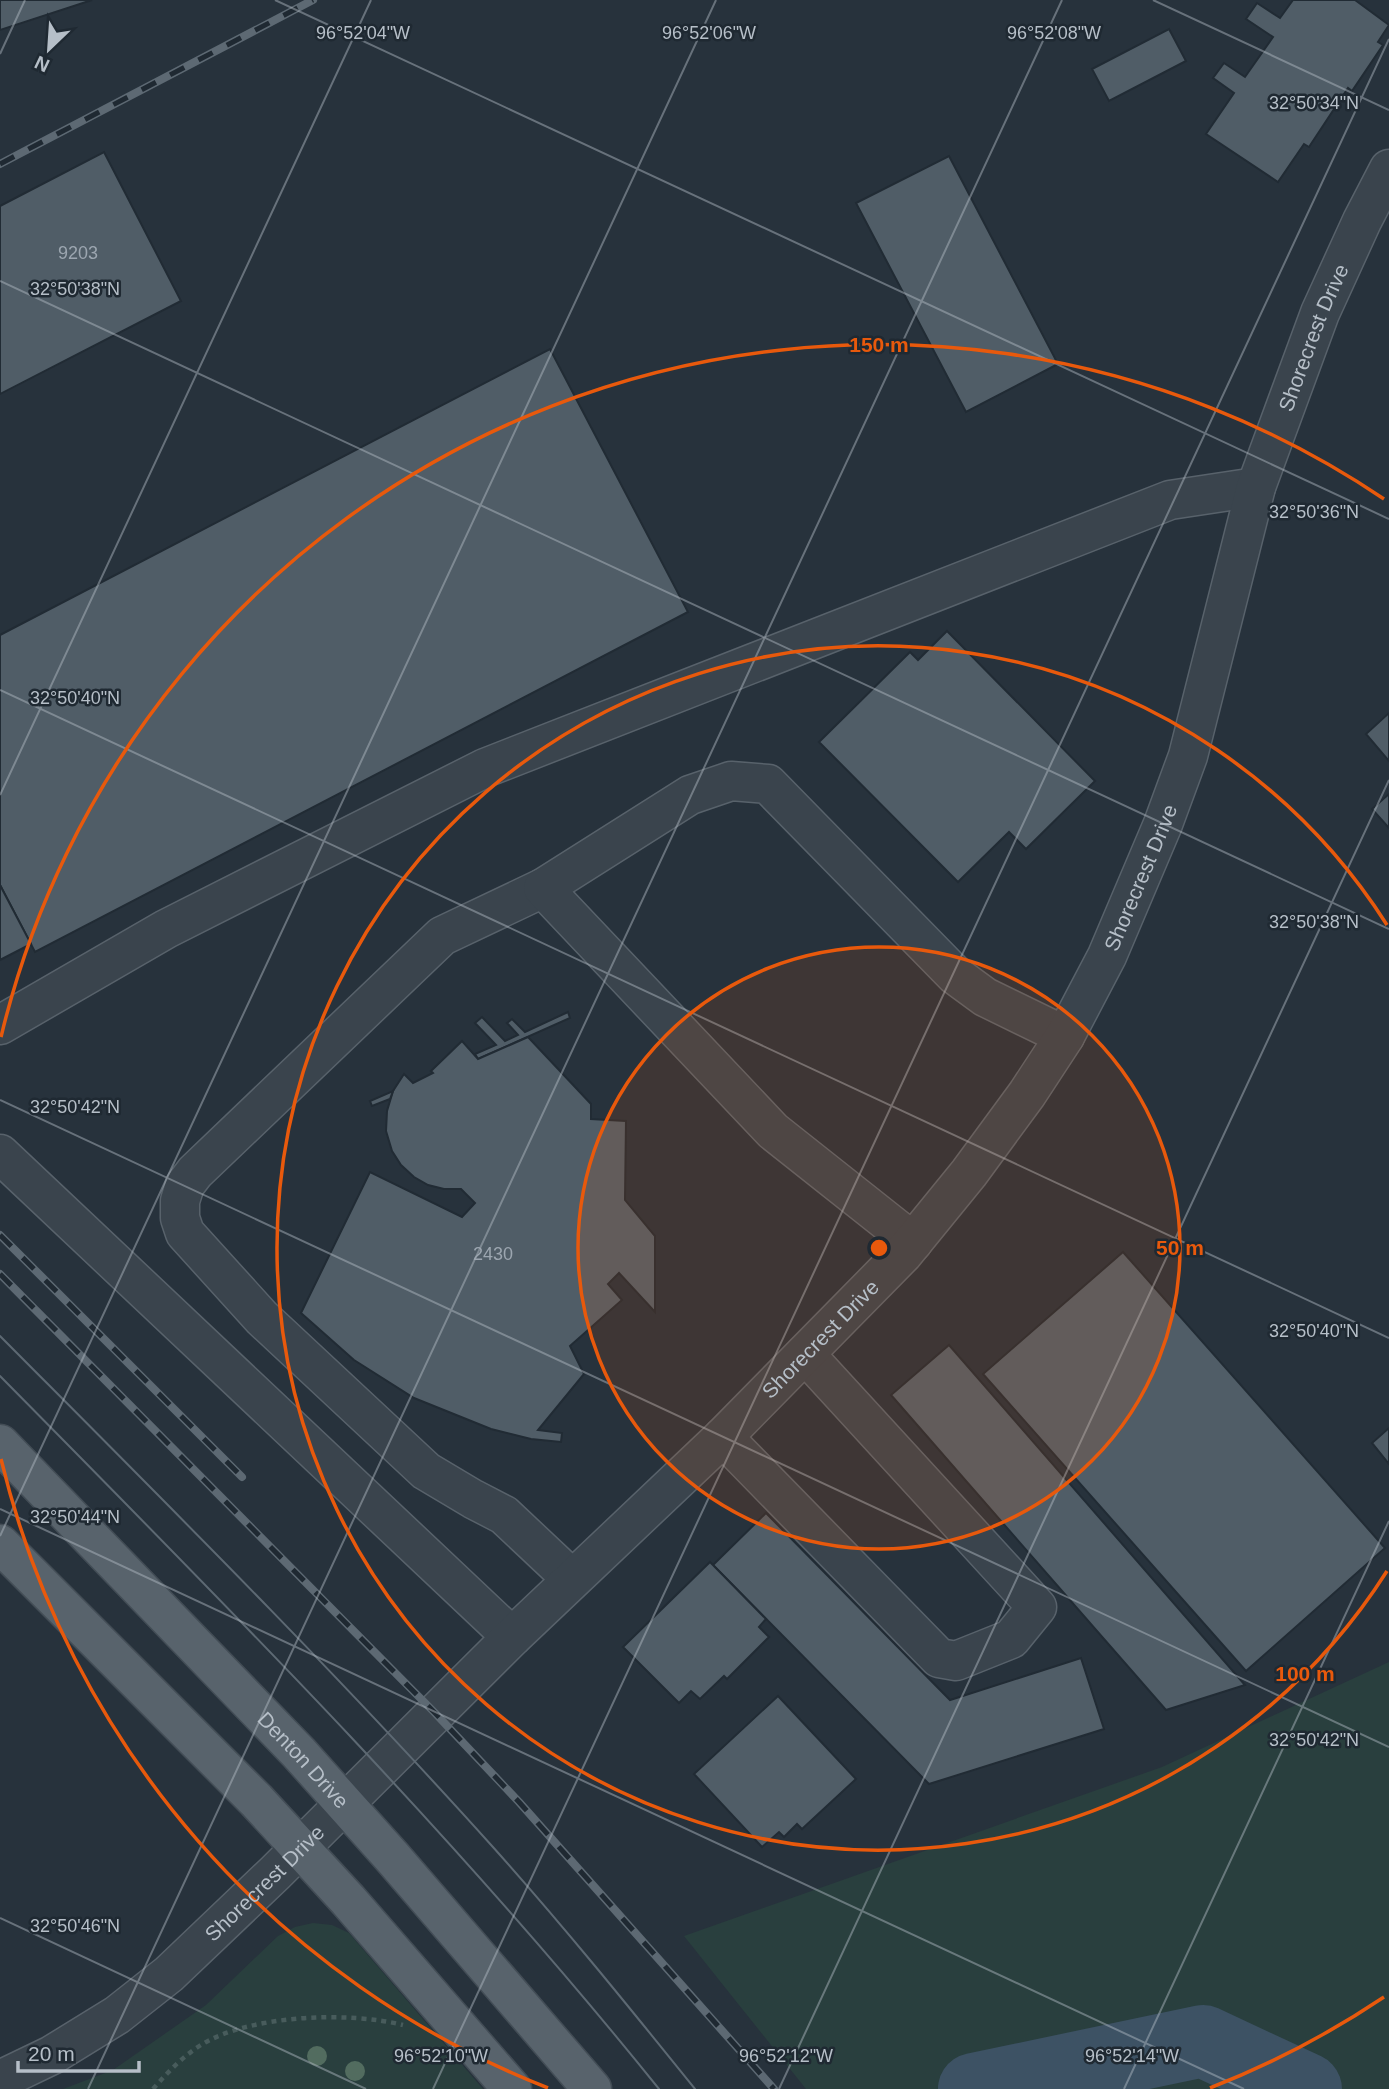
<svg xmlns="http://www.w3.org/2000/svg" width="1389" height="2089" font-family="Helvetica,sans-serif">
<style>
.green{fill:#293f3e}
.lines{fill:none;stroke-linecap:round;stroke-linejoin:round}
.river{stroke:#3d5264;stroke-width:72}
.building{fill:#505d67;stroke:#212b34;stroke-width:2}
.minor-casing{stroke:#58626b;stroke-width:41}
.major-casing{stroke:#434d56;stroke-width:41}
.path{stroke:#485c5c;stroke-width:4.5;stroke-dasharray:5 5;stroke-linecap:butt}
.minor{stroke:#3a444d;stroke-width:38}
.major{stroke:#58636c;stroke-width:38}
.tram{stroke:#5d6973;stroke-width:2}
.rail-casing{stroke:#5d6973;stroke-width:8}
.rail{stroke:#1f2932;stroke-width:5;stroke-dasharray:16;stroke-linecap:butt}
.tree{fill:#526c5f}
.ticks{fill:none;stroke:#b6bfc8;stroke-width:2;stroke-opacity:0.45}
.ring{fill:none;stroke:#e8590c;stroke-width:3.5}
.labels{text-anchor:middle;dominant-baseline:central;stroke-width:5;stroke-linejoin:round;paint-order:stroke}
.number-label{font-size:18px;fill:#9ca6b0}
.street-label{font-size:21px;fill:#b6bfc8;stroke:#1f2932}
.ticks-label{font-size:18px;text-anchor:middle;fill:#b6bfc8;stroke:#1f2932;stroke-width:5;stroke-linejoin:round;paint-order:stroke}
.centre{fill:#e8590c;stroke:#1f2932;stroke-width:3.5}
.ring-label{font-size:21px;text-anchor:middle;font-weight:bold;fill:#e8590c;stroke:#1f2932;stroke-width:5;stroke-linejoin:round;paint-order:stroke}
</style>
<rect width="100%" height="100%" fill="#27323c"/>
<g class="green">
<path d="M 1389,1662 L 1389,2089 L 806,2089 L 684,1936 L 1162,1767 Z"/>
<path d="M 313,1923 L 332,1925 L 349,1933 L 483,2089 L 63,2089 L 113,2070 L 206,2005 L 278,1936 L 295,1927 Z"/>
</g>
<g class="lines">
<path class="river" d="M 974,2089 L 1203,2041 L 1306,2089"/>
</g>
<g class="building">
<path d="M 0,0 L 92,0 L 0,30 Z"/>
<path d="M 1293,0 L 1355,0 L 1389,25 L 1378,42 L 1383,45 L 1352,91 L 1348,88 L 1309,147 L 1304,144 L 1278,182 L 1206,134 L 1234,93 L 1213,78 L 1224,63 L 1245,77 L 1273,37 L 1246,19 L 1257,3 L 1280,18 Z"/>
<path d="M 1169,29 L 1186,61 L 1109,101 L 1092,69 Z"/>
<path d="M 104,152 L 181,301 L 0,394 L 0,206 Z"/>
<path d="M 949,156 L 1058,364 L 966,412 L 856,203 Z"/>
<path d="M 550,349 L 688,612 L 35,952 L 0,885 L 0,635 Z"/>
<path d="M 947,631 L 1095,781 L 1026,849 L 1009,832 L 958,882 L 819,742 L 910,652 L 918,660 Z"/>
<path d="M 1389,713 L 1389,761 L 1366,734 Z"/>
<path d="M 1389,794 L 1389,828 L 1372,809 Z"/>
<path d="M 0,885 L 31,944 L 0,960 Z"/>
<path d="M 568,1012 L 570,1018 L 478,1059 L 475,1054 L 496,1045 L 475,1023 L 482,1017 L 505,1041 L 518,1035 L 507,1023 L 512,1019 L 525,1032 Z"/>
<path d="M 528,1037 L 591,1104 L 591,1119 L 626,1121 L 625,1200 L 655,1236 L 655,1312 L 619,1273 L 608,1284 L 622,1300 L 570,1346 L 584,1374 L 538,1430 L 562,1433 L 561,1442 L 531,1439 L 491,1429 L 414,1398 L 354,1360 L 301,1313 L 370,1172 L 462,1217 L 475,1203 L 461,1189 L 444,1189 L 428,1185 L 414,1177 L 401,1165 L 392,1151 L 386,1131 L 387,1111 L 393,1091 L 404,1074 L 413,1083 L 433,1073 L 431,1071 L 462,1041 L 478,1059 Z"/>
<path d="M 393,1091 L 390,1099 L 372,1106 L 370,1101 Z"/>
<path d="M 1123,1252 L 1385,1548 L 1246,1671 L 983,1374 Z"/>
<path d="M 949,1345 L 1245,1685 L 1166,1710 L 891,1395 Z"/>
<path d="M 1389,1428 L 1389,1464 L 1372,1443 Z"/>
<path d="M 766,1513 L 950,1700 L 1081,1658 L 1104,1729 L 929,1784 L 713,1565 Z"/>
<path d="M 710,1562 L 766,1619 L 759,1627 L 769,1637 L 727,1679 L 724,1676 L 700,1699 L 691,1691 L 679,1703 L 623,1647 Z"/>
<path d="M 778,1696 L 856,1779 L 802,1829 L 797,1824 L 784,1837 L 779,1832 L 762,1847 L 694,1774 Z"/>
</g>
<g class="lines">
<defs>
<g id="minor">
<path d="M 543,888 L 442,936 L 195,1172 L 185,1185 L 180,1201 L 180,1218 L 185,1233 L 262,1318 L 426,1471 L 473,1499 L 504,1515 L 572,1579"/>
<path d="M 0,1025 L 166,929 L 485,768 L 1170,500 L 1256,487"/>
<path d="M 0,1154 L 512,1637"/>
<path d="M 913,1242 L 773,1131 L 543,888 L 690,795 L 731,781 L 768,784 L 955,975 L 985,997 L 1065,1036"/>
<path d="M 723,1437 L 939,1658 L 956,1661 L 1011,1639 L 1037,1607 L 805,1354"/>
<path id="s1" d="M 0,2080 L 52,2055 L 117,2015 L 169,1974 L 275,1873 L 512,1637 L 723,1437 L 903,1254 L 969,1173 L 1027,1094 L 1065,1036 L 1107,956 L 1163,824 L 1188,756 L 1256,487 L 1320,313 L 1362,221 L 1389,169"/>
</g>
<g id="major">
<path id="s2" d="M 0,1444 L 299,1753 L 393,1858 L 592,2089"/>
<path d="M 0,1544 L 256,1800 L 348,1900 L 512,2089"/>
</g>
</defs>
<use href="#minor" class="minor-casing"/>
<use href="#major" class="major-casing"/>
<path class="path" d="M 153,2089 C 168,2072 182,2057 201,2045 C 249,2015 348,2011 403,2025"/>
<use href="#minor" class="minor"/>
<use href="#major" class="major"/>
<g class="tram">
<path d="M 0,1336 C 166,1503 334,1670 492,1846 C 562,1924 629,2007 695,2089"/>
<path d="M 0,1376 C 228,1607 456,1836 659,2089"/>
</g>
<defs>
<g id="rail">
<path d="M 0,164 L 313,0"/>
<path d="M 0,1235 L 242,1477"/>
<path d="M 0,1274 L 435,1713 L 519,1802 L 774,2089"/>
</g>
</defs>
<use href="#rail" class="rail-casing"/>
<use href="#rail" class="rail"/>
</g>
<g class="tree">
<circle cx="317" cy="2056" r="10"/>
<circle cx="355" cy="2071" r="10"/>
</g>
<path class="ticks" d="M 275,0 L 1389,519M 1153,0 L 1389,110M 0,54 L 25,0M 0,281 L 1389,929M 0,690 L 1389,1338M 0,795 L 371,0M 0,1100 L 1389,1747M 0,1509 L 1244,2089M 0,1536 L 716,0M 0,1918 L 366,2089M 88,2089 L 1062,0M 433,2089 L 1389,39M 779,2089 L 1389,780M 1124,2089 L 1389,1521"/>
<circle cx="879" cy="1248" r="301" fill="#e8590c" fill-opacity=".12"/>
<g class="ring">
<circle cx="879" cy="1248" r="301"/>
<path d="M1387 1571A602 602 0 1 1 1387 925"/>
<path d="M1384 1997A903 903 0 0 1 1210 2088M548 2088A903 903 0 0 1 1 1459M1 1037A903 903 0 0 1 1384 499"/>
</g>
<g class="labels">
<g class="number-label">
<text x="78" y="253">9203</text>
<text x="493" y="1254">2430</text>
</g>
<g class="street-label">
<text stroke="none"><textPath href="#s1" startOffset="2244">Shorecrest Drive</textPath></text>
<text stroke="none"><textPath href="#s1" startOffset="1676">Shorecrest Drive</textPath></text>
<text stroke="none"><textPath href="#s1" startOffset="1110">Shorecrest Drive</textPath></text>
<text stroke="none"><textPath href="#s2" startOffset="438">Denton Drive</textPath></text>
<text stroke="none"><textPath href="#s1" startOffset="332">Shorecrest Drive</textPath></text>
</g>
</g>
<g class="ticks-label">
<text x="363" y="39">96°52'04"W</text>
<text x="709" y="39">96°52'06"W</text>
<text x="1054" y="39">96°52'08"W</text>
<text x="1314" y="109">32°50'34"N</text>
<text x="75" y="295">32°50'38"N</text>
<text x="1314" y="518">32°50'36"N</text>
<text x="75" y="704">32°50'40"N</text>
<text x="1314" y="928">32°50'38"N</text>
<text x="75" y="1113">32°50'42"N</text>
<text x="1314" y="1337">32°50'40"N</text>
<text x="75" y="1523">32°50'44"N</text>
<text x="1314" y="1746">32°50'42"N</text>
<text x="75" y="1932">32°50'46"N</text>
<text x="441" y="2062">96°52'10"W</text>
<text x="786" y="2062">96°52'12"W</text>
<text x="1132" y="2062">96°52'14"W</text>
</g>
<circle cx="879" cy="1248" r="10" class="centre"/>
<g class="ring-label">
<text x="879" y="352">150 m</text>
<text x="1180" y="1255">50 m</text>
<text x="1305" y="1681">100 m</text>
</g>
<g transform="translate(49 49) rotate(205)" stroke="#1f2932" stroke-width="5" paint-order="stroke">
<path d="M0-5L12 26L0 18L-12 26Z" fill="#b6bfc8"/>
<text y="-10" font-size="19" font-weight="bold" text-anchor="middle" fill="#b6bfc8">N</text>
</g>
<path d="M18 2061v10h121v-10" fill="none" stroke="#b6bfc8" stroke-width="3.5"/>
<text x="28" y="2061" font-size="21" fill="#b6bfc8" stroke="#1f2932" stroke-width="5" paint-order="stroke">20 m</text>
</svg>
